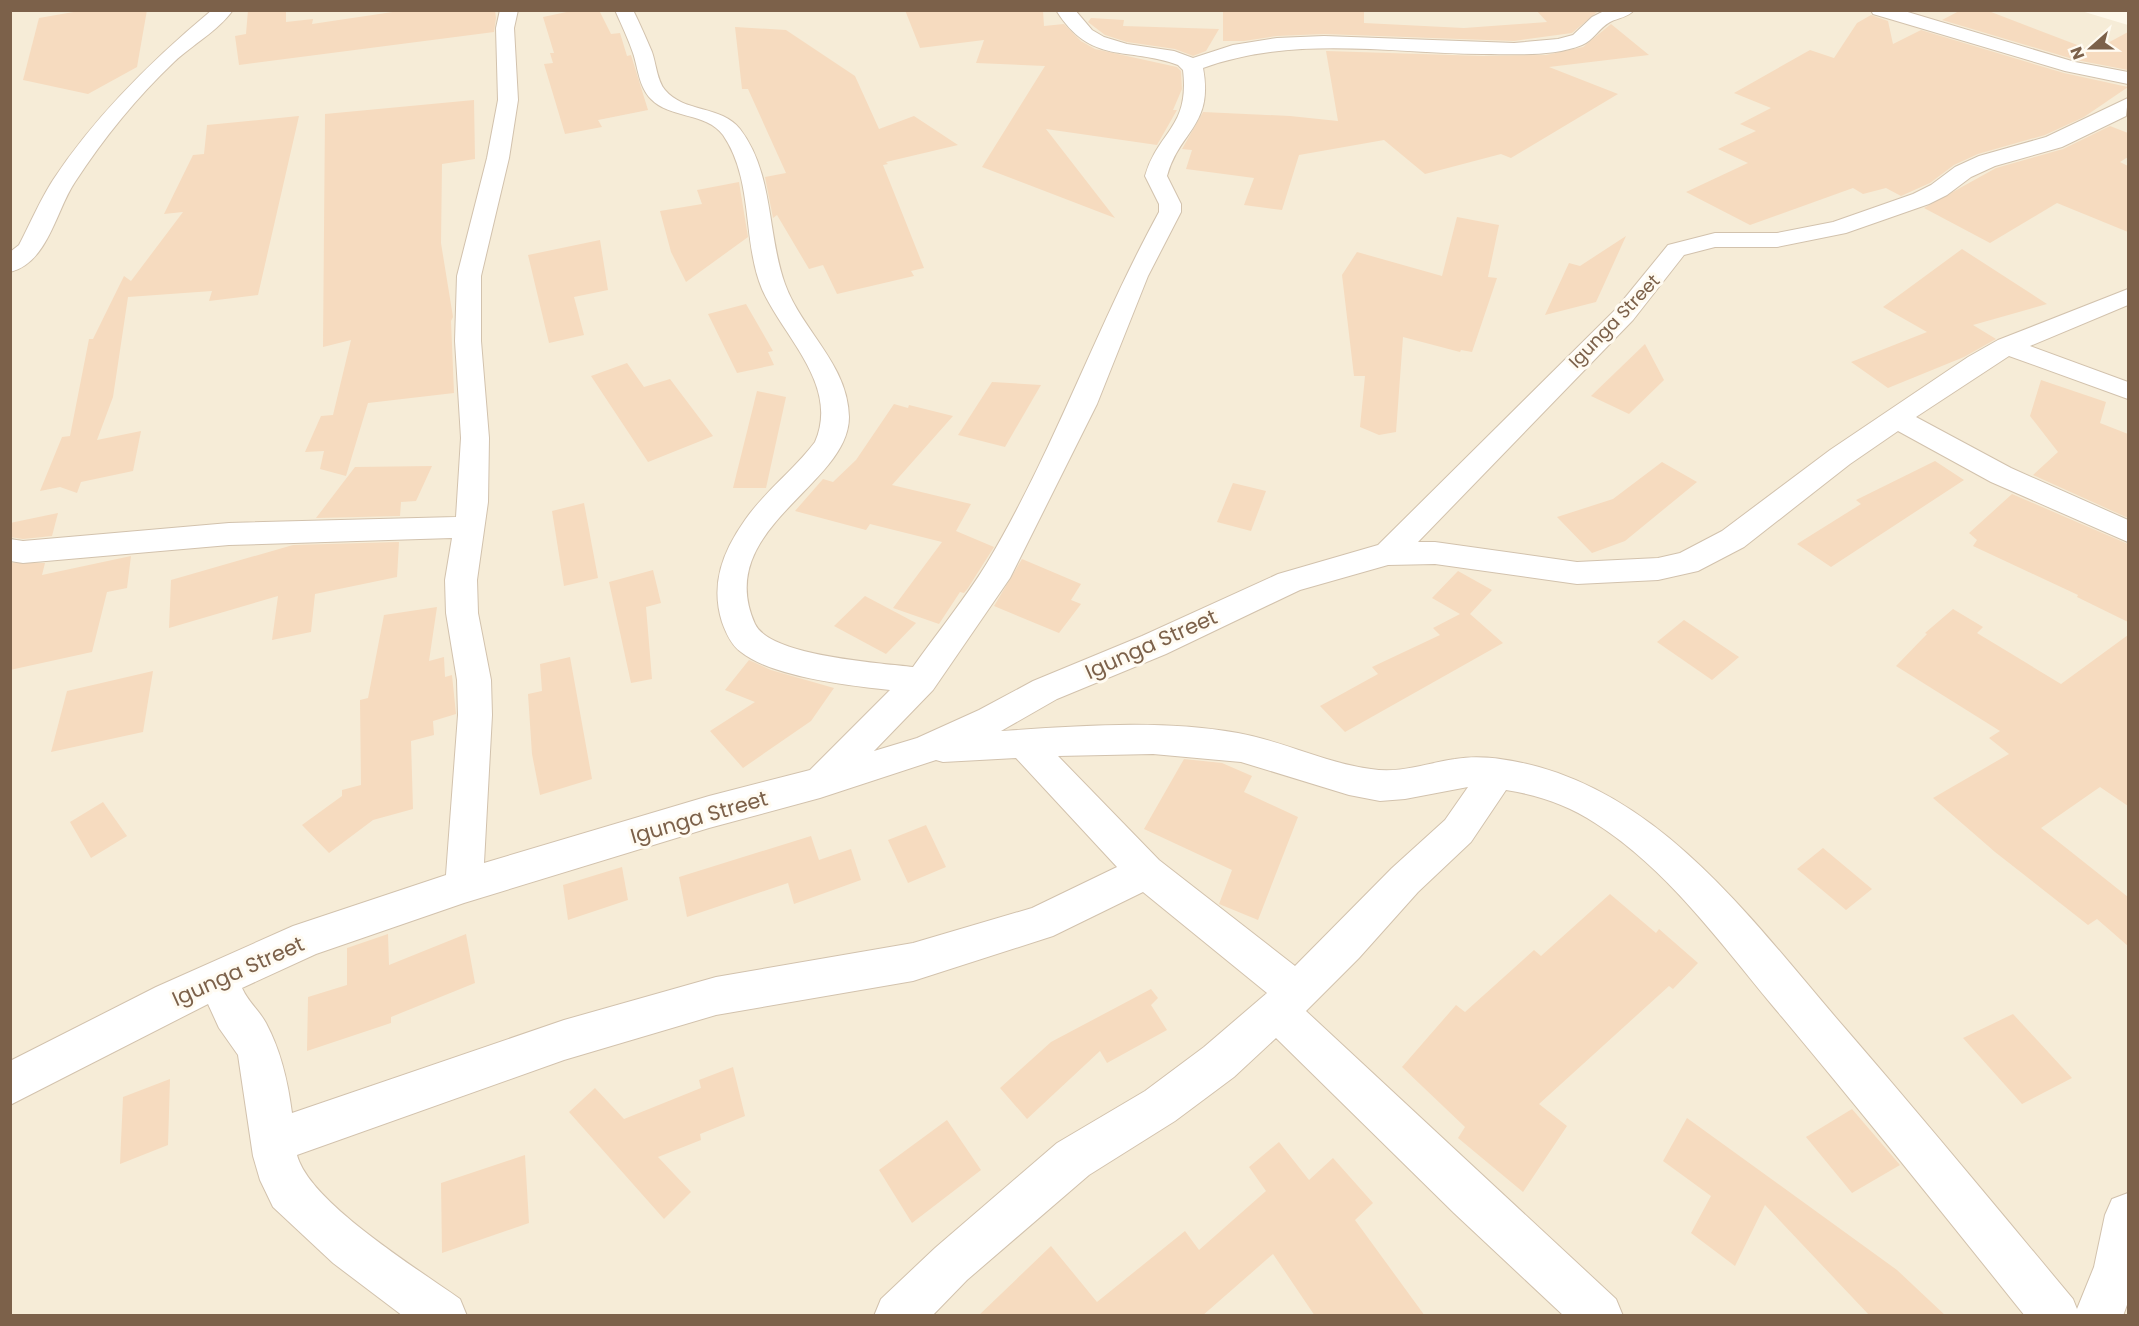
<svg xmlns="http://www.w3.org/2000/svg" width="2139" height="1326" font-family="Poppins,sans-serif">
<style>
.residential{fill:#f6ecd7}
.building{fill:#f6dbbf}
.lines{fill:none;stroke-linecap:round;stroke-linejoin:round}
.minor-casing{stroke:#d2c2ad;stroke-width:2}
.minor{fill:#fff;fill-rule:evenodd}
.labels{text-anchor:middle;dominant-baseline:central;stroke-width:6;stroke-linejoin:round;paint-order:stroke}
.far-street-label{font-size:18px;fill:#7c614a;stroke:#fffbf2}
.street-label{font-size:21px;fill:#7c614a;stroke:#fffbf2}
</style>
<rect width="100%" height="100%" fill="#fef8ea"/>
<path class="residential" d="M 2078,10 L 2128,25 L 2128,1315 L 11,1315 L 10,11 Z"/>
<g class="building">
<path d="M 85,10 L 147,10 L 137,67 L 88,94 L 23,80 L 39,18 Z"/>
<path d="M 248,10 L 286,10 L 286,22 L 313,19 L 312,24 L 406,10 L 495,10 L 496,18 L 494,32 L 239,65 L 235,36 L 246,34 Z"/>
<path d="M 576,10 L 599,10 L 611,34 L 620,33 L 627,56 L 631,55 L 648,110 L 598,120 L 602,127 L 565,134 L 544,64 L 553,63 L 550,53 L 554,53 L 543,17 Z"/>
<path d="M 905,10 L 1043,10 L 1044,26 L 1064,24 L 1081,41 L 1095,49 L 1177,67 L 1181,71 L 1182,89 L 1173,110 L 1177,110 L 1157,145 L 1046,129 L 1115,218 L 982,167 L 1045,66 L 976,63 L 984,40 L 920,48 Z"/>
<path d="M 1223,10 L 1364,12 L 1364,23 L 1464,28 L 1547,22 L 1536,10 L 1597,12 L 1572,33 L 1514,41 L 1324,34 L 1277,36 L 1244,41 L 1223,41 Z"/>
<path d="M 1961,10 L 1986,10 L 2093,51 L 2128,32 L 2128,70 L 2076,60 L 1942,20 Z"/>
<path d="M 1871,15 L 1888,21 L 1893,44 L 1921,30 L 2064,73 L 2128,87 L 2084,117 L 2045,135 L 1978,154 L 1954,165 L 1930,183 L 1901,196 L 1886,188 L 1863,194 L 1853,188 L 1750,225 L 1686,192 L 1748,163 L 1718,149 L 1756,131 L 1740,124 L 1771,108 L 1734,93 L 1810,50 L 1834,58 L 1857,23 Z"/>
<path d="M 1091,18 L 1124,20 L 1123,26 L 1219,29 L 1206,51 L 1193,56 L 1175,49 L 1127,42 L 1105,35 L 1088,22 Z"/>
<path d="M 1611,24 L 1649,55 L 1549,67 L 1618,94 L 1511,158 L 1501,154 L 1425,174 L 1384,140 L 1299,155 L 1282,210 L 1244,205 L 1254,178 L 1186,169 L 1192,150 L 1182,149 L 1203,112 L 1290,116 L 1338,121 L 1326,51 L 1483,56 L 1546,55 L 1583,47 Z"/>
<path d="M 735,27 L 786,30 L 855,76 L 879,129 L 914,116 L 958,145 L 886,162 L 888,164 L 883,165 L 924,268 L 911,271 L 914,276 L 837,294 L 823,265 L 809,269 L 777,215 L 773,218 L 765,177 L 786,173 L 748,89 L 742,89 Z"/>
<path d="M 474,100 L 475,159 L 442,164 L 441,243 L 453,317 L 451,321 L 454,393 L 368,403 L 346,476 L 320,469 L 324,451 L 305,452 L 321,416 L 333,415 L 351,340 L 323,347 L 325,114 Z"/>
<path d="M 299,116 L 258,295 L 209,301 L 212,291 L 128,297 L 113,397 L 97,440 L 141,431 L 133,471 L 81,482 L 77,493 L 60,487 L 40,491 L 62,437 L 70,436 L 89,339 L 93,339 L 124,276 L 131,281 L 183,212 L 164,214 L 193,155 L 204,154 L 207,125 Z"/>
<path d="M 2110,126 L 2128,133 L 2128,157 L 2120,162 L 2128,166 L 2128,232 L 2057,203 L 1990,243 L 1924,208 L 1996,168 L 2063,149 Z"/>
<path d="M 739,182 L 748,237 L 686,282 L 671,252 L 660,211 L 702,204 L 697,190 Z"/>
<path d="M 1457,217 L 1499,225 L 1488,277 L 1497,278 L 1472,352 L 1461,350 L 1460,352 L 1403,337 L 1396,432 L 1379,435 L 1360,427 L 1365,376 L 1354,376 L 1342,275 L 1357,252 L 1442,276 Z"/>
<path d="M 1626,236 L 1596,302 L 1545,315 L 1569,263 L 1580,266 Z"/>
<path d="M 600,240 L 608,290 L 574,297 L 584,335 L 549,343 L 528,255 Z"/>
<path d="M 1962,249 L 2047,304 L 1973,325 L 1996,339 L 1964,357 L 1888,388 L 1851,362 L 1927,332 L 1883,307 Z"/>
<path d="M 746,304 L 773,351 L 768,352 L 774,365 L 737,373 L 708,314 Z"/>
<path d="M 1645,344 L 1664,380 L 1629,414 L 1591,396 Z"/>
<path d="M 627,363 L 644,387 L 670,379 L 713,436 L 648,462 L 591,376 Z"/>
<path d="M 2041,380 L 2106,402 L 2100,423 L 2128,434 L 2128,518 L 2033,475 L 2058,452 L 2030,416 Z"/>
<path d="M 992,382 L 1041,385 L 1005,447 L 958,435 Z"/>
<path d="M 757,391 L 786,397 L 766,488 L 733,488 Z"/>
<path d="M 894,404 L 908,408 L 909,405 L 953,416 L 892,485 L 971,504 L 956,531 L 994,547 L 968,588 L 964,593 L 960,592 L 939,624 L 893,608 L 942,542 L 870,524 L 866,530 L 795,511 L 823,479 L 833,482 L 856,460 Z"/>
<path d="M 1935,461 L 1964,480 L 1831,567 L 1797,544 L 1861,504 L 1856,500 Z"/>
<path d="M 1662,462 L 1697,482 L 1625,541 L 1592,553 L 1557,517 L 1613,499 Z"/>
<path d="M 432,466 L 416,501 L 401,502 L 400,516 L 316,518 L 355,467 Z"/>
<path d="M 1233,483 L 1266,491 L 1251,531 L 1217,522 Z"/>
<path d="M 2012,494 L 2128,544 L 2128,622 L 2077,597 L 2078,595 L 1973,546 L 1977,540 L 1969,533 Z"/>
<path d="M 584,503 L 598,578 L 564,586 L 552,511 Z"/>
<path d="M 58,513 L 52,536 L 23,539 L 10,537 L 10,523 Z"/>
<path d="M 399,542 L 397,577 L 315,594 L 311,632 L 272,640 L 278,596 L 169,628 L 171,580 L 293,545 Z"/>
<path d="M 131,556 L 127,588 L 107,592 L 92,652 L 10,670 L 10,563 L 45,563 L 42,575 Z"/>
<path d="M 1022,559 L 1081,584 L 1071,600 L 1081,604 L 1059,633 L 994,606 Z"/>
<path d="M 653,570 L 661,603 L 646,607 L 652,679 L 631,683 L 609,582 Z"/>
<path d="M 1458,571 L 1492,590 L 1470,614 L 1503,643 L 1345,732 L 1320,706 L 1378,674 L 1372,667 L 1440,635 L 1433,628 L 1460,614 L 1432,598 Z"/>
<path d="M 865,596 L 916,623 L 886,654 L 834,626 Z"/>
<path d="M 437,607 L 429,661 L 444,657 L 445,677 L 452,675 L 456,714 L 433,721 L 434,735 L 411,741 L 413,809 L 373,820 L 329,853 L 302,825 L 342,796 L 342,790 L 361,785 L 360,700 L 368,698 L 384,615 Z"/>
<path d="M 1953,609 L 1983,627 L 1977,633 L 2061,684 L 2128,635 L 2128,806 L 2100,787 L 2041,828 L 2128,897 L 2128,946 L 2097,919 L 2088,925 L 1995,852 L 1933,798 L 2009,754 L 1989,738 L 2000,731 L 1896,666 L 1927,634 L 1925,633 Z"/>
<path d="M 1684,620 L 1739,657 L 1712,680 L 1657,642 Z"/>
<path d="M 570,657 L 592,779 L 540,795 L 532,754 L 528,694 L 542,691 L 540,664 Z"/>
<path d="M 749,660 L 771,670 L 834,688 L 811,721 L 743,768 L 710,731 L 755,702 L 725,690 Z"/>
<path d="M 153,671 L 143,732 L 51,752 L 67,691 Z"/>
<path d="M 1184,759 L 1222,763 L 1252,776 L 1244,792 L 1298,817 L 1258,920 L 1219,904 L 1232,870 L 1144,829 Z"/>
<path d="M 103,802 L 127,836 L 91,858 L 70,822 Z"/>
<path d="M 926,825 L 946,867 L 908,883 L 888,840 Z"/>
<path d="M 811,836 L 819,860 L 851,849 L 861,880 L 794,904 L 788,883 L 687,917 L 679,877 Z"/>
<path d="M 1823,848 L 1872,889 L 1846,910 L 1797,869 Z"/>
<path d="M 622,867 L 628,900 L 568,920 L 563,885 Z"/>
<path d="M 1610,894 L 1656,933 L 1659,929 L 1698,963 L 1673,989 L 1669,986 L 1539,1104 L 1567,1126 L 1523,1192 L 1458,1138 L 1465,1127 L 1402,1067 L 1456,1005 L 1465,1012 L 1534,950 L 1541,956 Z"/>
<path d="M 388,934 L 389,965 L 466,934 L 475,983 L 391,1017 L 391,1023 L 307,1051 L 308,997 L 347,985 L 347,948 Z"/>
<path d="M 1151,989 L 1158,998 L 1151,1005 L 1167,1030 L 1107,1063 L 1100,1051 L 1027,1119 L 1000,1088 L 1051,1042 Z"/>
<path d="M 2013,1014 L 2072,1078 L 2022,1104 L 1963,1038 Z"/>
<path d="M 733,1067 L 745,1116 L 700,1134 L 701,1140 L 658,1157 L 691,1192 L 664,1219 L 569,1112 L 595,1088 L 624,1119 L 701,1088 L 699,1080 Z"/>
<path d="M 170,1079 L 168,1145 L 120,1164 L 123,1097 Z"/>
<path d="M 1852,1109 L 1900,1165 L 1852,1193 L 1806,1137 Z"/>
<path d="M 1687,1118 L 1897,1270 L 1946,1316 L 1870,1316 L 1765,1205 L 1735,1266 L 1691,1233 L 1711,1196 L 1663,1161 Z"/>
<path d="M 947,1120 L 981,1170 L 912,1223 L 879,1170 Z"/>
<path d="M 1279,1142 L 1309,1180 L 1333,1158 L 1373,1203 L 1355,1220 L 1425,1316 L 1315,1316 L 1273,1254 L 1202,1316 L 978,1316 L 1051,1246 L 1097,1302 L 1185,1231 L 1199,1250 L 1266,1191 L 1249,1167 Z"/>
<path d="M 525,1155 L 529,1223 L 442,1253 L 441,1183 Z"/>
</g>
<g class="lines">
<defs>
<g id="minor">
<path d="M 212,10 L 233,10 C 218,31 192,45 174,62 C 137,97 103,139 75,182 C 56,210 48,263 10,272 L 10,252 L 19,245 C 30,224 40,200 53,180 C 96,115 152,60 212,10 Z"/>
<path d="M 500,10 L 518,10 L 514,28 L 518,100 L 509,158 L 481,276 L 481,341 L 489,438 L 488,502 L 477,580 L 478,613 L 491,680 L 492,715 L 484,863 L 709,796 L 810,770 L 890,690 C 851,686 772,677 741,652 C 731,645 726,633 722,622 C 710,584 723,551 745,520 C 765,491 794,470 815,442 C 840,385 783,337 762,289 C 742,241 754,180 723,135 C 706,112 670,119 651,99 C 639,87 638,68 633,53 C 628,38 621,24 615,10 L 633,10 C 640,24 646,38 652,52 C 656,63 657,81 665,90 C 684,113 721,105 740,129 C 774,173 767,235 785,284 C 802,331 848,364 849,417 C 849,486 712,528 755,624 C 770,656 880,663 913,667 C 937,633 965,599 987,563 C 1054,451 1096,327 1159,212 L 1159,204 L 1145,176 C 1158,131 1190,128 1183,70 L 1178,65 C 1127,46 1091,66 1056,10 L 1075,10 L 1092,30 L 1104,37 L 1127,44 L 1174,51 L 1193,58 L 1233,45 L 1277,38 L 1324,36 L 1514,43 L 1558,39 L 1573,35 L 1592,17 L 1606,10 L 1634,10 C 1629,17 1618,18 1610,22 C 1599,28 1593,41 1582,45 C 1552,57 1514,54 1483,54 C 1386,53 1296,35 1203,68 C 1214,126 1179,131 1167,176 L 1181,204 L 1181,212 L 1148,276 L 1097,404 L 1010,578 L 933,690 L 874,751 L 917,738 L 979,710 L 1033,681 L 1142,636 L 1278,574 L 1378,545 L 1615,310 L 1668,245 L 1715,233 L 1777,233 L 1833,222 L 1913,194 L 1931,185 L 1955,167 L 1979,156 L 2046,137 L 2128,98 L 2126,116 L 2062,147 L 1995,166 L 1971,177 L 1947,195 L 1929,204 L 1846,233 L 1777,247 L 1715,247 L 1684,255 L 1633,320 L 1418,542 L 1435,542 L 1577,562 L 1658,558 L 1680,553 L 1722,531 L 1830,450 L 1968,357 L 1998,340 L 2128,289 L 2128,305 L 2030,346 L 2128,382 L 2128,399 L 2009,356 L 1916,417 L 2011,468 L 2128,520 L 2128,542 L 1991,482 L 1898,431 L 1850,464 L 1744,547 L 1698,571 L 1658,580 L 1577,584 L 1435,564 L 1388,565 L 1300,590 L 1166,654 L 1057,699 L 1001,731 C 1080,726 1160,719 1238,733 C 1283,741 1325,763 1371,769 C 1400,774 1427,763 1455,759 C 1483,754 1512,760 1539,767 C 1671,804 1758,928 1844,1027 C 1922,1117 1997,1208 2073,1299 L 2077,1309 L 2094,1267 L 2105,1215 L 2112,1199 L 2128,1193 L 2128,1302 L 2123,1316 L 2025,1316 C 1941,1211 1858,1107 1772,1005 C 1719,941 1666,868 1595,823 C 1568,805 1538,795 1506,790 L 1471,842 L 1418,892 L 1359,958 L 1306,1011 L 1616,1299 L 1623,1316 L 1564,1316 L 1454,1213 L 1276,1038 L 1234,1077 L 1175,1121 L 1089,1175 L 967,1280 L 932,1316 L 874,1316 L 881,1299 L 935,1248 L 1057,1143 L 1145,1091 L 1204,1047 L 1267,993 L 1143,892 L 1053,936 L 913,981 L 716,1015 L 564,1060 L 297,1155 C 309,1202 418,1269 460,1299 L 467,1316 L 403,1316 L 333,1263 L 273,1207 L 260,1180 L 253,1156 L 238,1055 L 219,1028 L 208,1004 L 10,1105 L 10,1061 L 156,987 L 293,926 L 446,875 L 458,715 L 457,680 L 446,613 L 445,580 L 452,538 L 229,545 L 23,563 L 10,561 L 10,539 L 23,541 L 229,523 L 456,517 L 461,438 L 455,341 L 457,276 L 487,158 L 498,100 L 496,28 ZM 1153,754 L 1241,762 L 1349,795 L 1380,801 L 1405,799 L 1468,787 L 1445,820 L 1392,868 L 1295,966 L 1159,860 L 1058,756 ZM 1016,758 L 1117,867 L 1032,908 L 913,943 L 716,977 L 564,1020 L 292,1113 C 288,1082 281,1051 266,1023 C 259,1010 248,1002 242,988 L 316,954 L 464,903 L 709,828 L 820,798 L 936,760 L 943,762 Z"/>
<path d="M 1871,10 L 1901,10 L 2075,62 L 2128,72 L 2128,84 L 2065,71 L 1873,14 Z"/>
</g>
</defs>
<use href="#minor" class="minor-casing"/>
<use href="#minor" class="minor"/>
</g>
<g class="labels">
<g class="far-street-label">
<text transform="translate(1614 321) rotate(-46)">Igunga Street</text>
</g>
<g class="street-label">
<text transform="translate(1151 644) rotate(-24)">Igunga Street</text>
<text transform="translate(699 817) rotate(-16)">Igunga Street</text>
<text transform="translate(238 971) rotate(-24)">Igunga Street</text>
</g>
</g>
<rect width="2139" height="1326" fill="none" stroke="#7c614a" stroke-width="24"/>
<g transform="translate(2091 48) rotate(249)" stroke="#fffbf2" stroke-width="4.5" paint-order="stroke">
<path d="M0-4.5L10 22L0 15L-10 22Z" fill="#7c614a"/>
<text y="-9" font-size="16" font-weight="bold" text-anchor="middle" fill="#7c614a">N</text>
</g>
</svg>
